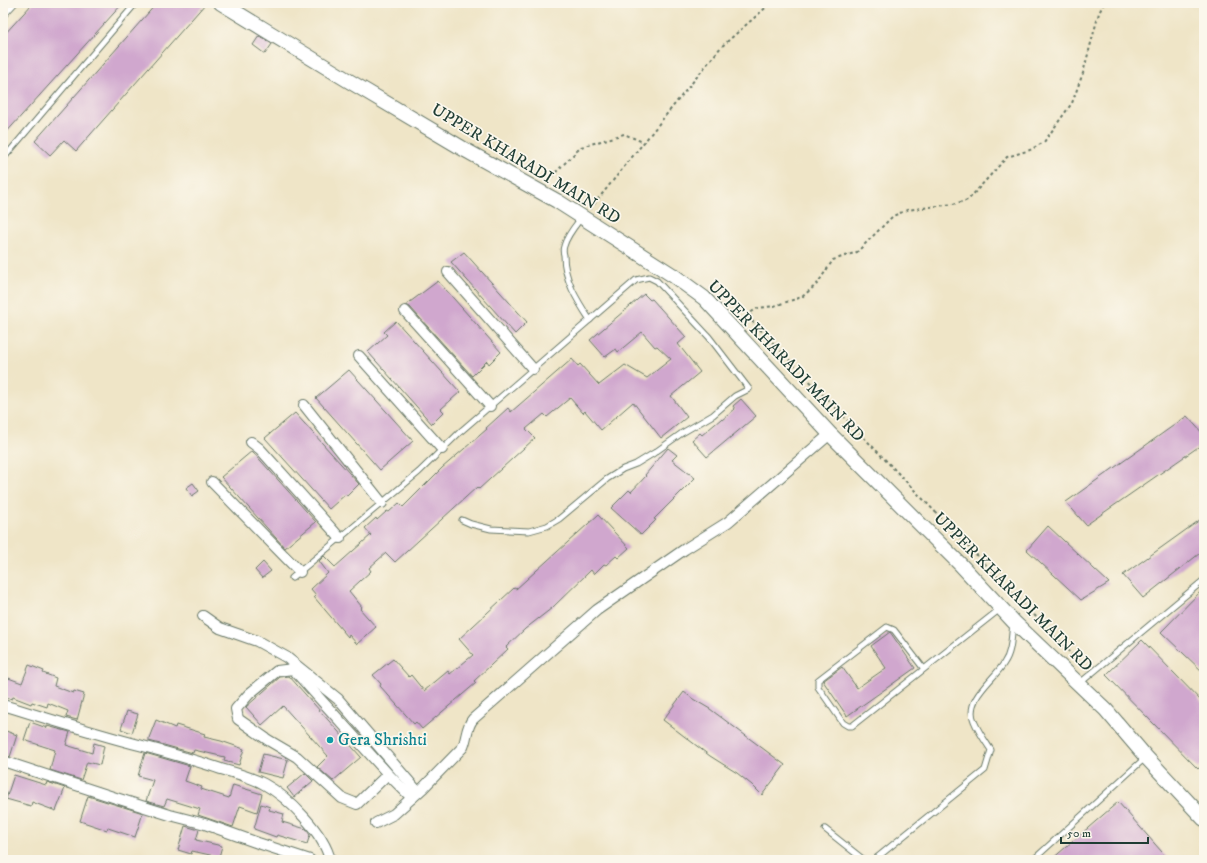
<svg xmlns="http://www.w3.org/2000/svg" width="1207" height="863" font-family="'IM FELL DW Pica',serif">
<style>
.building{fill:#d0a7ce}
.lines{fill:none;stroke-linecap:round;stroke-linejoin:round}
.lane-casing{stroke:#687867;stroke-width:7}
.street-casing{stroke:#687867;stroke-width:12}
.secondary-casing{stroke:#687867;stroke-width:16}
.path{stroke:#687867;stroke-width:2;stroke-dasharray:3 3;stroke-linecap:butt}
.lane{stroke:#fff;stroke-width:5}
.street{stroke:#fff;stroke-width:10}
.secondary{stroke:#fff;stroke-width:14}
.culture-dot{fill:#0f9aa8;stroke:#fbf7ec;stroke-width:1.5}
.labels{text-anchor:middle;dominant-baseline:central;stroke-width:3.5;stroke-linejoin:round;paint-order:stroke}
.street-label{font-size:17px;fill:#1f3d34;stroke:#fbf7ec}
.culture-label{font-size:17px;fill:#0d838f;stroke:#fbf7ec;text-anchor:start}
</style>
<rect width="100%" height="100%" fill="#fbf7ec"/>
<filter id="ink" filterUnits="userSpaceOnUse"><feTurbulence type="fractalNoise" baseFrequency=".025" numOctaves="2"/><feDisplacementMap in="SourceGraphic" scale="8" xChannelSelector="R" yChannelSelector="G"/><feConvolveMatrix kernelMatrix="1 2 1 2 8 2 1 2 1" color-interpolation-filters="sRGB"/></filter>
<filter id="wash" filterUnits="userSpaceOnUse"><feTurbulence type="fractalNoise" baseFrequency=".012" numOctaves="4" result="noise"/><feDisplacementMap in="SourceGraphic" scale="16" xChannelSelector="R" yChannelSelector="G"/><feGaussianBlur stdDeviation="0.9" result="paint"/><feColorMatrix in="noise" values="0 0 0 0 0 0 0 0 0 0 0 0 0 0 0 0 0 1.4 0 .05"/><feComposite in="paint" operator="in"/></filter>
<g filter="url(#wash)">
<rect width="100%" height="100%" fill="#efe5c7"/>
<g id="blocks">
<g class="building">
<path d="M 33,3 L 123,3 L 3,136 L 3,36 Z"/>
<path d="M 157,3 L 206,3 L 76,151 L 64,140 L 50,155 L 35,141 Z"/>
<path d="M 259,36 L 272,44 L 265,54 L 253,45 Z"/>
<path d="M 464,252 L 527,322 L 515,334 L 451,262 Z"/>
<path d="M 438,281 L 501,352 L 489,364 L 487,361 L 472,376 L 410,307 L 406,305 Z"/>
<path d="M 644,294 L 650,300 L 652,299 L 686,337 L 678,344 L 700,372 L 671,396 L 687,417 L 661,438 L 633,402 L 601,430 L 585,411 L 583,413 L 570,398 L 547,417 L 544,414 L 526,429 L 535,438 L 479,489 L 477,487 L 395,562 L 386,553 L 369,568 L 371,571 L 349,591 L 362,607 L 360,609 L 376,627 L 357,644 L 349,635 L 348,637 L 314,597 L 316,595 L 311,589 L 328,573 L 319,561 L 324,556 L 335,567 L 371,535 L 365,528 L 376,518 L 377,520 L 387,511 L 389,512 L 399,503 L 403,507 L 442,468 L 487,429 L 486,428 L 508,408 L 511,412 L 572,359 L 578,366 L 580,364 L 599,385 L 625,365 L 647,378 L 671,359 L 657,346 L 655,347 L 642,332 L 618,352 L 616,349 L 605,357 L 590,340 Z"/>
<path d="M 396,321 L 460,392 L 441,409 L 444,412 L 432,424 L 368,352 L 387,335 L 384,332 Z"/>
<path d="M 349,370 L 413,441 L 380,470 L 316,398 Z"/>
<path d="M 741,399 L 756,416 L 707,457 L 692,440 L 700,433 L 702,435 L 721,419 L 722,420 L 735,409 L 733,406 Z"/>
<path d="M 295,413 L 359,484 L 347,496 L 346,494 L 329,509 L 265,438 Z"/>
<path d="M 1187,416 L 1204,435 L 1204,443 L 1086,525 L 1066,502 Z"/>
<path d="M 668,448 L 677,455 L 672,460 L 695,478 L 654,519 L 656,520 L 641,535 L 611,508 L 629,490 L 631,492 L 646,476 L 645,475 Z"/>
<path d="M 252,451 L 316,522 L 285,548 L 221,477 Z"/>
<path d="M 193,483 L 199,491 L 192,496 L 186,488 Z"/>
<path d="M 598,515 L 629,548 L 618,558 L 616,556 L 606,565 L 604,564 L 594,574 L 591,570 L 552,608 L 525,629 L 506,647 L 508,649 L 474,681 L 476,683 L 422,729 L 416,722 L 414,724 L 380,686 L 381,684 L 373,675 L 393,659 L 409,677 L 411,675 L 424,691 L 448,671 L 450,674 L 473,655 L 459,639 L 514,588 L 516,589 Z"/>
<path d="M 1204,517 L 1204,550 L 1143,598 L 1123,575 Z"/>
<path d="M 1048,526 L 1109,583 L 1081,600 L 1027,550 Z"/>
<path d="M 263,562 L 271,571 L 262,578 L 255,570 Z"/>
<path d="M 1204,588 L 1204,673 L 1161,632 Z"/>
<path d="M 890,632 L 915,668 L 847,716 L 823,681 L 842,667 L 857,688 L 886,668 L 871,646 Z"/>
<path d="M 1142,640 L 1204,704 L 1204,763 L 1198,769 L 1106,675 Z"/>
<path d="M 29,665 L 44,671 L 43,673 L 56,678 L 54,686 L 73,693 L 74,691 L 84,694 L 77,720 L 66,717 L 68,711 L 48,703 L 47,707 L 32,702 L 31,704 L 13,697 L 12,699 L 3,696 L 3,676 L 22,683 Z"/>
<path d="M 289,676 L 361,757 L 333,781 L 317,767 L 328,756 L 283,706 L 262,725 L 246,707 L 280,677 Z"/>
<path d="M 684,692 L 693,699 L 710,709 L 785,765 L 762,795 L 752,785 L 737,773 L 710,756 L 663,720 Z"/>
<path d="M 127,711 L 138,714 L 132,733 L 121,729 Z"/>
<path d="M 156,720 L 175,728 L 176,725 L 205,734 L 204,737 L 221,741 L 244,749 L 239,765 L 224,761 L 225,757 L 194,750 L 193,753 L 149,741 L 149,738 Z"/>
<path d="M 30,722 L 47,728 L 47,726 L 70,732 L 66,745 L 92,753 L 94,743 L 104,746 L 100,765 L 87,762 L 81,780 L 50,770 L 55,750 L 24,740 Z"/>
<path d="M 3,730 L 17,735 L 10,757 L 3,754 Z"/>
<path d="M 145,753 L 190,766 L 185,781 L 202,787 L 201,789 L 229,798 L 233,785 L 262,794 L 257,812 L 240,806 L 233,827 L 198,815 L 200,809 L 167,799 L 164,806 L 146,801 L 153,780 L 138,776 Z"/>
<path d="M 263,754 L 288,760 L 283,778 L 258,772 Z"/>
<path d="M 305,773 L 313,781 L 294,797 L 287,788 Z"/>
<path d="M 14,775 L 46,785 L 47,782 L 65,788 L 56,811 L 32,802 L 31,806 L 6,799 Z"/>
<path d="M 88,796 L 143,813 L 135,837 L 108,828 L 107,830 L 80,821 Z"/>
<path d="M 1118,802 L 1169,860 L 1051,860 Z"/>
<path d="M 261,804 L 270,807 L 269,810 L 284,814 L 282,822 L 306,829 L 310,835 L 307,844 L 277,835 L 276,837 L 254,829 Z"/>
<path d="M 185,826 L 199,830 L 196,840 L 222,846 L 219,857 L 192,851 L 191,854 L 178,850 Z"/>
</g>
</g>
</g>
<g filter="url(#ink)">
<use href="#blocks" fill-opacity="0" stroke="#687867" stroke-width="1"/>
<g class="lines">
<defs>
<g id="lane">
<path d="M 3,16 L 15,3"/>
<path d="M 3,159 L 136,3"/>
<path d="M 582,217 C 575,226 567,235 564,246 C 563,249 563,252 564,255 C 564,280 577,300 590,320"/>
<path d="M 292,578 L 419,472 L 460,432 L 636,280 L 649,277 L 657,281 L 709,337 L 749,389 L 735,396 L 713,415 L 682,433 L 654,453 L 636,464 L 623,469 L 607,479 L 559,519 L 547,526 L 529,531 L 491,529 L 471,524 L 462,520"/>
<path d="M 924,669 L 894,630 L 887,627 L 818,680 L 818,687 L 843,723 L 848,726 L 852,726 L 1000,609"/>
<path d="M 1080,683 L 1204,580"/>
<path d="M 825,829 L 864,860"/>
<path d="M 874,860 L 985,770 L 991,750 C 985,741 978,731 974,721 C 964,699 995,679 1004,663 C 1012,652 1011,637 1013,624"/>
<path d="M 1033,860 L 1145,758"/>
</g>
<g id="street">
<path d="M 448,272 L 533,369"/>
<path d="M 405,311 L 490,406"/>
<path d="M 359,356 L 442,449"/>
<path d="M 304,405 L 382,503"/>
<path d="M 251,442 L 260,449 L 340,538"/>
<path d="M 212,482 L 300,572"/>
<path d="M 203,616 L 220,628 L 257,641 L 286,657 L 338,699 L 418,792"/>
<path d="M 3,705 C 49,719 96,734 143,746 C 169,753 195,760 221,769 C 236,773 251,777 264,784 C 288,797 324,833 330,860"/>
<path d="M 3,761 L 116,798 L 170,815 L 205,824 L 258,843 L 310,860"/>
<path d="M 388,774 L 293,669 L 277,671 L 249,694 L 236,709 L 238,719 L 268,740 L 297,757 L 342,798 L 357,804 L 388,774 L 412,798"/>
<path d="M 376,823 L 394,814 L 423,788 L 463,747 C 467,738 466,727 473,719 L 597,610 L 685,549 L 728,522 L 830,434"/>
</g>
<path id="secondary" d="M 221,3 L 349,81 L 467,151 L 557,201 L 674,276 L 704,298 L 830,434 L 960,564 L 1014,622 L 1106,710 L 1146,757 L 1204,819"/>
</defs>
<use href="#lane" class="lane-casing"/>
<use href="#street" class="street-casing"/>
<use href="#secondary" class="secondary-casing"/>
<g class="path">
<path d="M 547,181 L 581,147 L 624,134 L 643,142"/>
<path d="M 590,209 L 721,47 L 771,3"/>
<path d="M 1086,669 L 752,321 L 750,313 L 758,308 L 774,306 L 802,297 L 817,284 L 833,260 L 857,252 L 893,216 L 907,210 L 953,204 L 968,200 L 1007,157 L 1030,150 L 1044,142 L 1072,103 L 1083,73 L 1099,13 L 1104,3"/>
</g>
<use href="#lane" class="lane"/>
<use href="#street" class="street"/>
<use href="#secondary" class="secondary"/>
</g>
</g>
<circle class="culture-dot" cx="330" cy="740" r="4"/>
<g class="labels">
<g class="street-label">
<text transform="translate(526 164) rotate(31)">UPPER KHARADI MAIN RD</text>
<text transform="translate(786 361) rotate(46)">UPPER KHARADI MAIN RD</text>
<text transform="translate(1013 592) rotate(45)">UPPER KHARADI MAIN RD</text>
</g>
<g class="culture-label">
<text x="338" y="740">Gera Shrishti</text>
</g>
</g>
<rect width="1207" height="863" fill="none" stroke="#fbf7ec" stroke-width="16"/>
<path d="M1061 837v6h87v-6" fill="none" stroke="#1f3d34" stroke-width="2"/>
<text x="1067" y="837" font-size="12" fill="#1f3d34" stroke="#fbf7ec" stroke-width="3" paint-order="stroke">50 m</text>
</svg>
